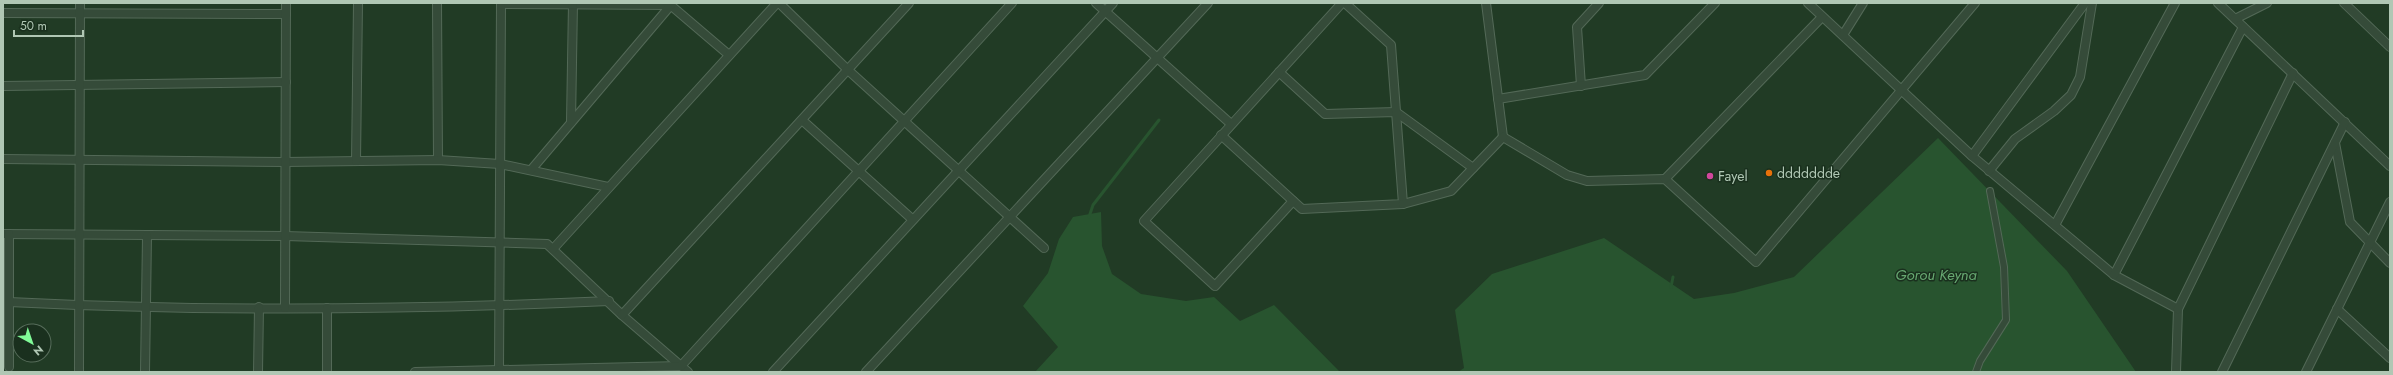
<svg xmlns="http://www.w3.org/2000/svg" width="2393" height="375" font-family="Jost,sans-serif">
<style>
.water{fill:#28542f}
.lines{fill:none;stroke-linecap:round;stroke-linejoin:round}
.stream{stroke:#28542f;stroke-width:3}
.pedestrian-casing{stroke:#536957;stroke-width:8}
.minor-casing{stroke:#536957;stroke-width:10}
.pedestrian{stroke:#354b39;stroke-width:6}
.minor{stroke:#354b39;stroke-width:8}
.food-dot{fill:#e8710a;stroke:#1a301e;stroke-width:1.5}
.hotel-dot{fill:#d1479c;stroke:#1a301e;stroke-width:1.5}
.labels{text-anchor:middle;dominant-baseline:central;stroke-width:3;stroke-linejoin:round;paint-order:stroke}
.poi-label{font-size:14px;fill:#b0c7b4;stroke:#1a301e;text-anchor:start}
.water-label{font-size:15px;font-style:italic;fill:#67a871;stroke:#1a301e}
</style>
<rect width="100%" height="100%" fill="#213b25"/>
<g class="water">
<path d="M 1938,138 L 2067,271 L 2136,372 L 1458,372 L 1464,368 L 1455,310 L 1492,274 L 1604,238 L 1694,299 L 1734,293 L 1794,277 Z"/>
<path d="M 1101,212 L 1102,246 L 1112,274 L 1141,294 L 1186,301 L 1214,297 L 1240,321 L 1274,305 L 1340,372 L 1035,372 L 1058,347 L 1023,306 L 1048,273 L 1059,239 L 1073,217 Z"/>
</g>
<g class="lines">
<g class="stream">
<path d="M 1089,217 L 1093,205 L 1159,120"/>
<path d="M 1671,287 L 1673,277"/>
</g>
<defs>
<path id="pedestrian" d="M 1976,372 L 1980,361 L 2006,320 L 2004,267 L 1990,191"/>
<g id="minor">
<path d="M 437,3 L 438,160"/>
<path d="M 668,3 L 729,55"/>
<path d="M 779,3 L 848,70 L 1044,248"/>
<path d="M 1096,3 L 1231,124"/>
<path d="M 1486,3 L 1503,137"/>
<path d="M 1808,3 L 1972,156 L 2114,275 L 2178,309 L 2176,372"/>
<path d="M 2218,3 L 2390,166"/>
<path d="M 2344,3 L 2390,47"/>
<path d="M 501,4 L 671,5"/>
<path d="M 3,13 L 286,14"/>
<path d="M 2235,19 L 2267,3"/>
<path d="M 1843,35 L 1863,3"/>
<path d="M 1279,72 L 1325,114 L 1396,112 L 1473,168"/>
<path d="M 3,86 L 286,82"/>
<path d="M 1581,86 L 1577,27 L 1599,3"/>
<path d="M 1498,99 L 1645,75 L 1715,3"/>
<path d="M 802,120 L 912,219"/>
<path d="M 571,122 L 573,3"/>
<path d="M 1221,135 L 1302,209 L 1403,204 L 1391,45 L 1345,3"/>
<path d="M 1503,137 L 1567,175 L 1587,181 L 1665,179 L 1756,262 L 1975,3"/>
<path d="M 2335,143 L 2350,222 L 2390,263"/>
<path d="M 1972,156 L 2085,3"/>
<path d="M 3,159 L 285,162 L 438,160 L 500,164 L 608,187"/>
<path d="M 356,161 L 358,3"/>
<path d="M 531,170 L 671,5"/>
<path d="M 1989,171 L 2015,139 L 2054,111 L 2071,95 L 2080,77 L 2092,3"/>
<path d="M 1665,179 L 1822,17"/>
<path d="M 1293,201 L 1215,286 L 1144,221 L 1342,3"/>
<path d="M 1403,204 L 1451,191 L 1503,137"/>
<path d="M 2055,225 L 2175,3"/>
<path d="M 3,234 L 285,236 L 547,244 L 622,315 L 688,372"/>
<path d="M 553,249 L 777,3"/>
<path d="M 2114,275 L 2243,27"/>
<path d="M 9,302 C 208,312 409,310 609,301"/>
<path d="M 285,308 L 286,3"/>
<path d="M 2178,309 L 2293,73"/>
<path d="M 2337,309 L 2390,358"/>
<path d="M 622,315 L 909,3"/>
<path d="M 9,367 L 9,234"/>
<path d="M 499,370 L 501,3"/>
<path d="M 79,372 L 80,3"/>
<path d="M 145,372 L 147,236"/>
<path d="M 258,372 L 259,307"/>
<path d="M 327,372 L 327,308"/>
<path d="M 415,372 L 681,366 L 1012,3"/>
<path d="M 773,372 L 1113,3"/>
<path d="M 866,372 L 1208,3"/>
<path d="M 2222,372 L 2345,122"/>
<path d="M 2306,372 L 2390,202"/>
</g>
</defs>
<use href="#pedestrian" class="pedestrian-casing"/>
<use href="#minor" class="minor-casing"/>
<use href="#pedestrian" class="pedestrian"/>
<use href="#minor" class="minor"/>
</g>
<circle class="food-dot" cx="1769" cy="173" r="4"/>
<circle class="hotel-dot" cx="1710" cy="176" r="4"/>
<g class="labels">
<g class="poi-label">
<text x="1777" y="173">ddddddde</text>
<text x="1718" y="176">Fayel</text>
</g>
<g class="water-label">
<text x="1936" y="275">Gorou Keyna</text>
</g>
</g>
<rect width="2393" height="375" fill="none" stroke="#b0c7b4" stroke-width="8"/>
<g transform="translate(32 343) rotate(140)"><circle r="19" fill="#1a301e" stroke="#566c5a"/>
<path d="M0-3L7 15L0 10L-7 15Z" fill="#81fb98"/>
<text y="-6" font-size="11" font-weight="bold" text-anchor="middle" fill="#b0c7b4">N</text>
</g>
<path d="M14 30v6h69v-6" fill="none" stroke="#b0c7b4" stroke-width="2"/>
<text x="20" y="30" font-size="12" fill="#b0c7b4" stroke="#1a301e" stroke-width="3" paint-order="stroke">50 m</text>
</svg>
